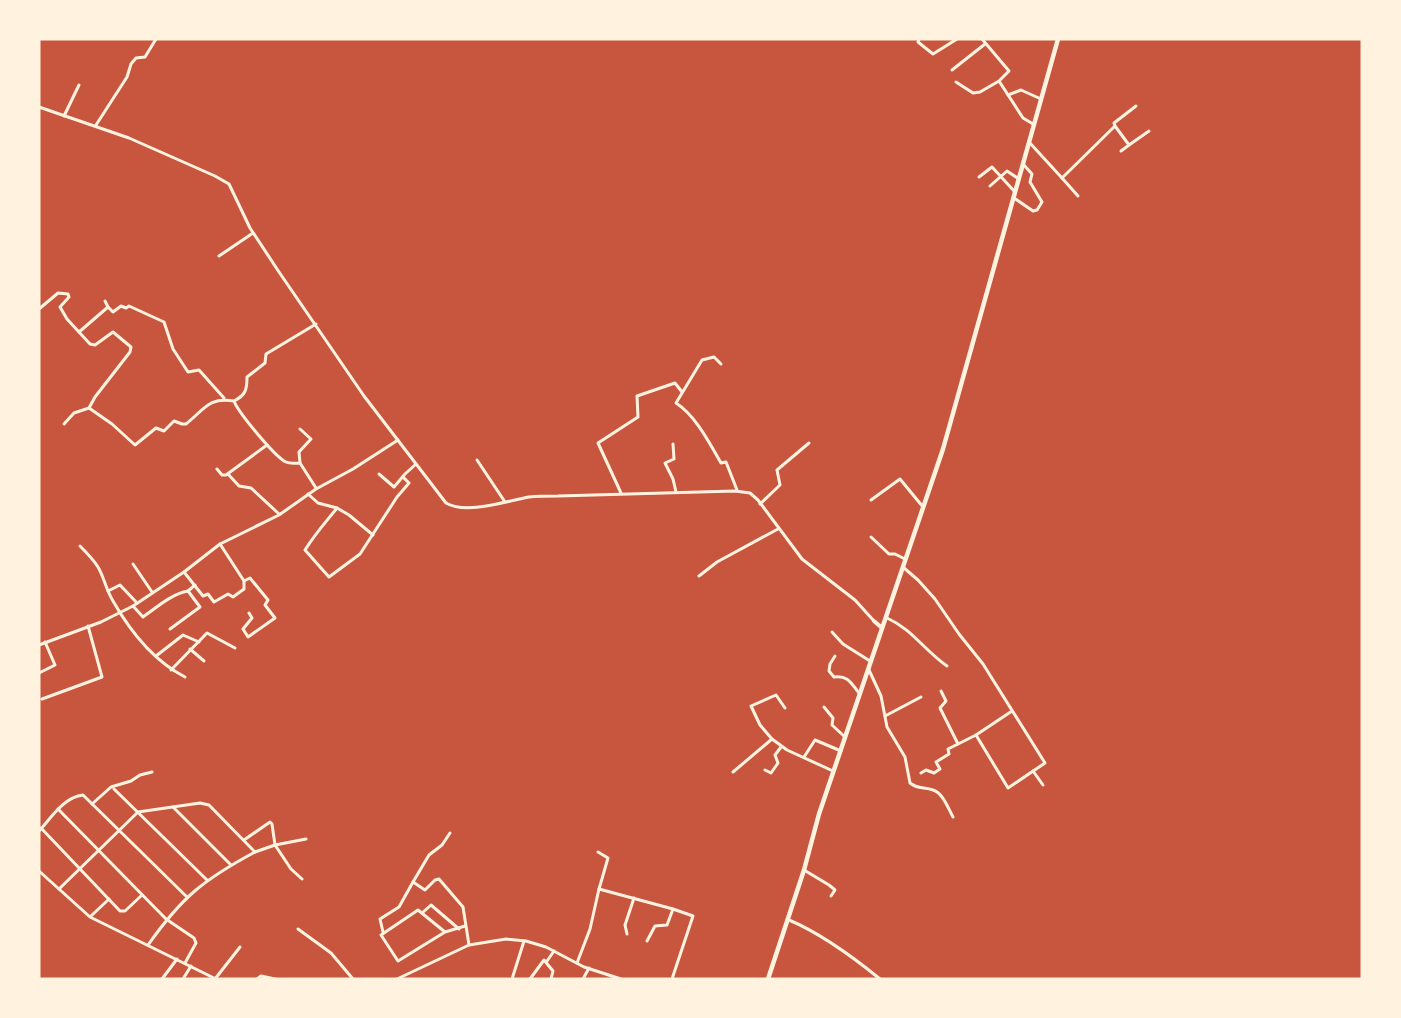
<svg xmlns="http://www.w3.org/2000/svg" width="1401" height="1018" font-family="Raleway,sans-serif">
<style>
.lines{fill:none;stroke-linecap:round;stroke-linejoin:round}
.minor{stroke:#fff3e0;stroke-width:3}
.tertiary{stroke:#fff3e0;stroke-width:4}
.primary{stroke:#fff3e0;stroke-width:4.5}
</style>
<rect width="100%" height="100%" fill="#c8553d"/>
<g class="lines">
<g class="minor">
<path d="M 919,39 L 918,42 L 933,54 L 957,39"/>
<path d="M 982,39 L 1009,71 L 1000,80"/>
<path d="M 952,70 L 985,44"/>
<path d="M 956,82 L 973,93 L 980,92 L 999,81 L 1023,118 L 1033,124"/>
<path d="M 1008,95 L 1021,90 L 1041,99"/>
<path d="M 39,107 L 129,138 L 215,176 L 229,184 L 250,228 L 279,272 L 364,396 L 446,503 C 467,515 506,501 529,497 C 539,496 548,496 558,496 L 735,491 L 750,493 L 758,500 L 802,559 L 855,600 L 874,621"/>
<path d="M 64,116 L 79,85"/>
<path d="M 96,125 L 127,77 L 131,64 L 136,58 L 145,57 L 156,39"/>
<path d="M 1115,126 L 1114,123 L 1136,106"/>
<path d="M 1029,142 L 1062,178 L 1115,126 L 1129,145 L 1149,131"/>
<path d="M 1121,151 L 1129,145"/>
<path d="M 979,177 L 992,167 L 1015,192"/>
<path d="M 1062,178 L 1078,196"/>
<path d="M 990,186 L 1007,171 L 1019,179"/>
<path d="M 1014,198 L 1033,211 L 1037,210 L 1042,202 L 1030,182 L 1032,174 L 1023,164"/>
<path d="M 219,256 L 253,233"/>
<path d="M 108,307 L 113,312 L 121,306 L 126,308 L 129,306 L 164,322 L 173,349 L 188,372 L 199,370 L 224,398"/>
<path d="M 39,309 L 58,293 L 68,294 L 69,297 L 60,307 L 67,319 L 90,344 L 95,345 L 113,332 L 131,347 L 130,352 L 95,397 L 89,408 L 112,424 L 135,445 L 156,428 L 164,431 L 174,421 L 182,424 L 186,424 C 205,409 208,397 234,401"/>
<path d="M 79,332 L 108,307 L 105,301"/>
<path d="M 721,364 L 714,357 L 702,360 L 676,403 C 695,415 709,442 721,463 L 726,462 L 737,490"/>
<path d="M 64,424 L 74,413 L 89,408"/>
<path d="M 673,444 L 674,459 L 665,463 L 673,479 L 676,492"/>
<path d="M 477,460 L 505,502"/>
<path d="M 300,463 L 299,452 L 311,439 L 300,429"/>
<path d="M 217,469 L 222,475 L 226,475 L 267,445"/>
<path d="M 228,474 L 239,486 L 251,488 L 279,514"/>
<path d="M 379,474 L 394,487 L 405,474 L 416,464"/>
<path d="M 316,488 L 300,463 C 295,463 290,464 286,462 C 275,457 238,412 234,401 C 246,395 247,389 247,377 L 265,363 L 266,354 L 316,324"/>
<path d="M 621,493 L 598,443 L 638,417 L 637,396 L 675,383 L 682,392"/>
<path d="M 308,494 L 318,503 L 337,508 C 325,523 315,534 305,550 L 329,577 L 360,554 L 397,497 L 409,483 L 403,477"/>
<path d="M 871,500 L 900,479 L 923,507"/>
<path d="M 760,504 L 780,485 L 777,470 L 809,443"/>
<path d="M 337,508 L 349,515 L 373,535"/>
<path d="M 871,537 L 889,554 L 895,554 L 905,559"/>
<path d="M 220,544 L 244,581 L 250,578 L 268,600 L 265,605 L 275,618 L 248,637 L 243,629 L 252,618 L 249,613"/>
<path d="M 80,546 C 86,552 93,559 98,567 C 104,577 106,590 113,601 C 130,631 154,661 185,677"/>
<path d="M 133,564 L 152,592"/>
<path d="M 904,568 L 918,580 L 935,599 L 959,634 L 983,664 L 1045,763 L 1008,788 L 976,735"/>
<path d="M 184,572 L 203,596 L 208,594 L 214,602 L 228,594 L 233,597 L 244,589 L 244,581"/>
<path d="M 699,576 L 717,562 L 778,529"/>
<path d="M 108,591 L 120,585 L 137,603"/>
<path d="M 133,606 L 143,617 C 156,608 171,594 188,591"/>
<path d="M 887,618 C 912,629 925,651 947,666"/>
<path d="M 170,629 L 200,607 L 188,591 L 195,585"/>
<path d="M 832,632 L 843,644 L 870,661"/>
<path d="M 39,645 L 101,622 L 133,606 L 184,572 L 220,544 L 279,515 L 316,489 L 353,469 L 398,440"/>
<path d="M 190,649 L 204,661"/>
<path d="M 156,656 L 183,635 L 199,642"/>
<path d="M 835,656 L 830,664 L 829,671 L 834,677 C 848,675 851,683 859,693"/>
<path d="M 171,670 L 207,633 L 235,648"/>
<path d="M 869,670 L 881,696 L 887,727 L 905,757 L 910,783 C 917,789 924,787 933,790 C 943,793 948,808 953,817"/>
<path d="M 39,673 L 55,665 L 45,642"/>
<path d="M 941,691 L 946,701 L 940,708 L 958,744"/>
<path d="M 42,699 L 102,677 L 88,626"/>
<path d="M 824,707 L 833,718 L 832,725 L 845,737"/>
<path d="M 885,716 L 921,697"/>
<path d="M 772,739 L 760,725 L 751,706 L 776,695 L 785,708"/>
<path d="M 804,757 L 815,740 L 841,751"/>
<path d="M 765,770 L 771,773 L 778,763 L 775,755 L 781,747"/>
<path d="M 1033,771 L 1043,785"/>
<path d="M 733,772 L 772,739 L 787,750 L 833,771"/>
<path d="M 921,773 L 926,770 L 934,773 L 940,769 L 936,762 L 949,754 L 948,749 L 976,735 L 1012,711"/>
<path d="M 114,789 L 207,880"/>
<path d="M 92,804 L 111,787 L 131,781 L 140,775 L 152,772"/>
<path d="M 173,807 L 231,865"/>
<path d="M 58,809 L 166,919 L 194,938 L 196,943 L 185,963"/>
<path d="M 41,828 L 120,911 L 125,911 L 142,895"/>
<path d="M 39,831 C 51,818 64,797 83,795 L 187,897"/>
<path d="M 450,833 L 442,845 L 429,855 L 413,882 L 425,890 L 435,880 L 439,879 L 463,907 L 469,945"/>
<path d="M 244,840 L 270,822 L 272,824 L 275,845 L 306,839"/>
<path d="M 255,852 L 275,845 L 291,869 L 302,879"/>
<path d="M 598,852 L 608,858 L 599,889 L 673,909"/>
<path d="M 804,870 L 829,885 L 835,890 L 831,896"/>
<path d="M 39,871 L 90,917 L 216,979"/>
<path d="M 59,889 L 138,812 L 200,803 L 209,805 L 255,852 C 203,880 182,897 148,945"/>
<path d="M 422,913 L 431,905 L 459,929"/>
<path d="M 91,916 L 109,899"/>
<path d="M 789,920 C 820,933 853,957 880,979"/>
<path d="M 298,929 L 331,953 L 353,979"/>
<path d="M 383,932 L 380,919 L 399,907 L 413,882"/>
<path d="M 445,932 L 418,910 L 381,935 L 398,961 L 445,932 L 465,926"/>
<path d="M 627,934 L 625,925 L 634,898"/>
<path d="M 647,941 L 655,926 L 667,925 L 673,909 L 693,916 L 672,979"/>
<path d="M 547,961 L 554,951"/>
<path d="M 577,963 L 590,929 L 599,889"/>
<path d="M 162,979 L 177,959"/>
<path d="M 183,979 L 191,966"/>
<path d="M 215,979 L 240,947"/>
<path d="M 257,979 L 261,976 L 275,979"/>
<path d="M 397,979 L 469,945 L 506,939 L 526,941 L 546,947 L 584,967 L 621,979"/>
<path d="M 512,979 L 524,941"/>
<path d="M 530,979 L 544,960 L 553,971 L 551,979"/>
<path d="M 583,979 L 589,968"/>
</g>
<path class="tertiary" d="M 874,621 L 882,628"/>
<path class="primary" d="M 768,979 L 804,870 L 819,814 L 943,449 L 1058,39"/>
</g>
<rect width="1401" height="1018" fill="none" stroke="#fff3e0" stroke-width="81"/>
</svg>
